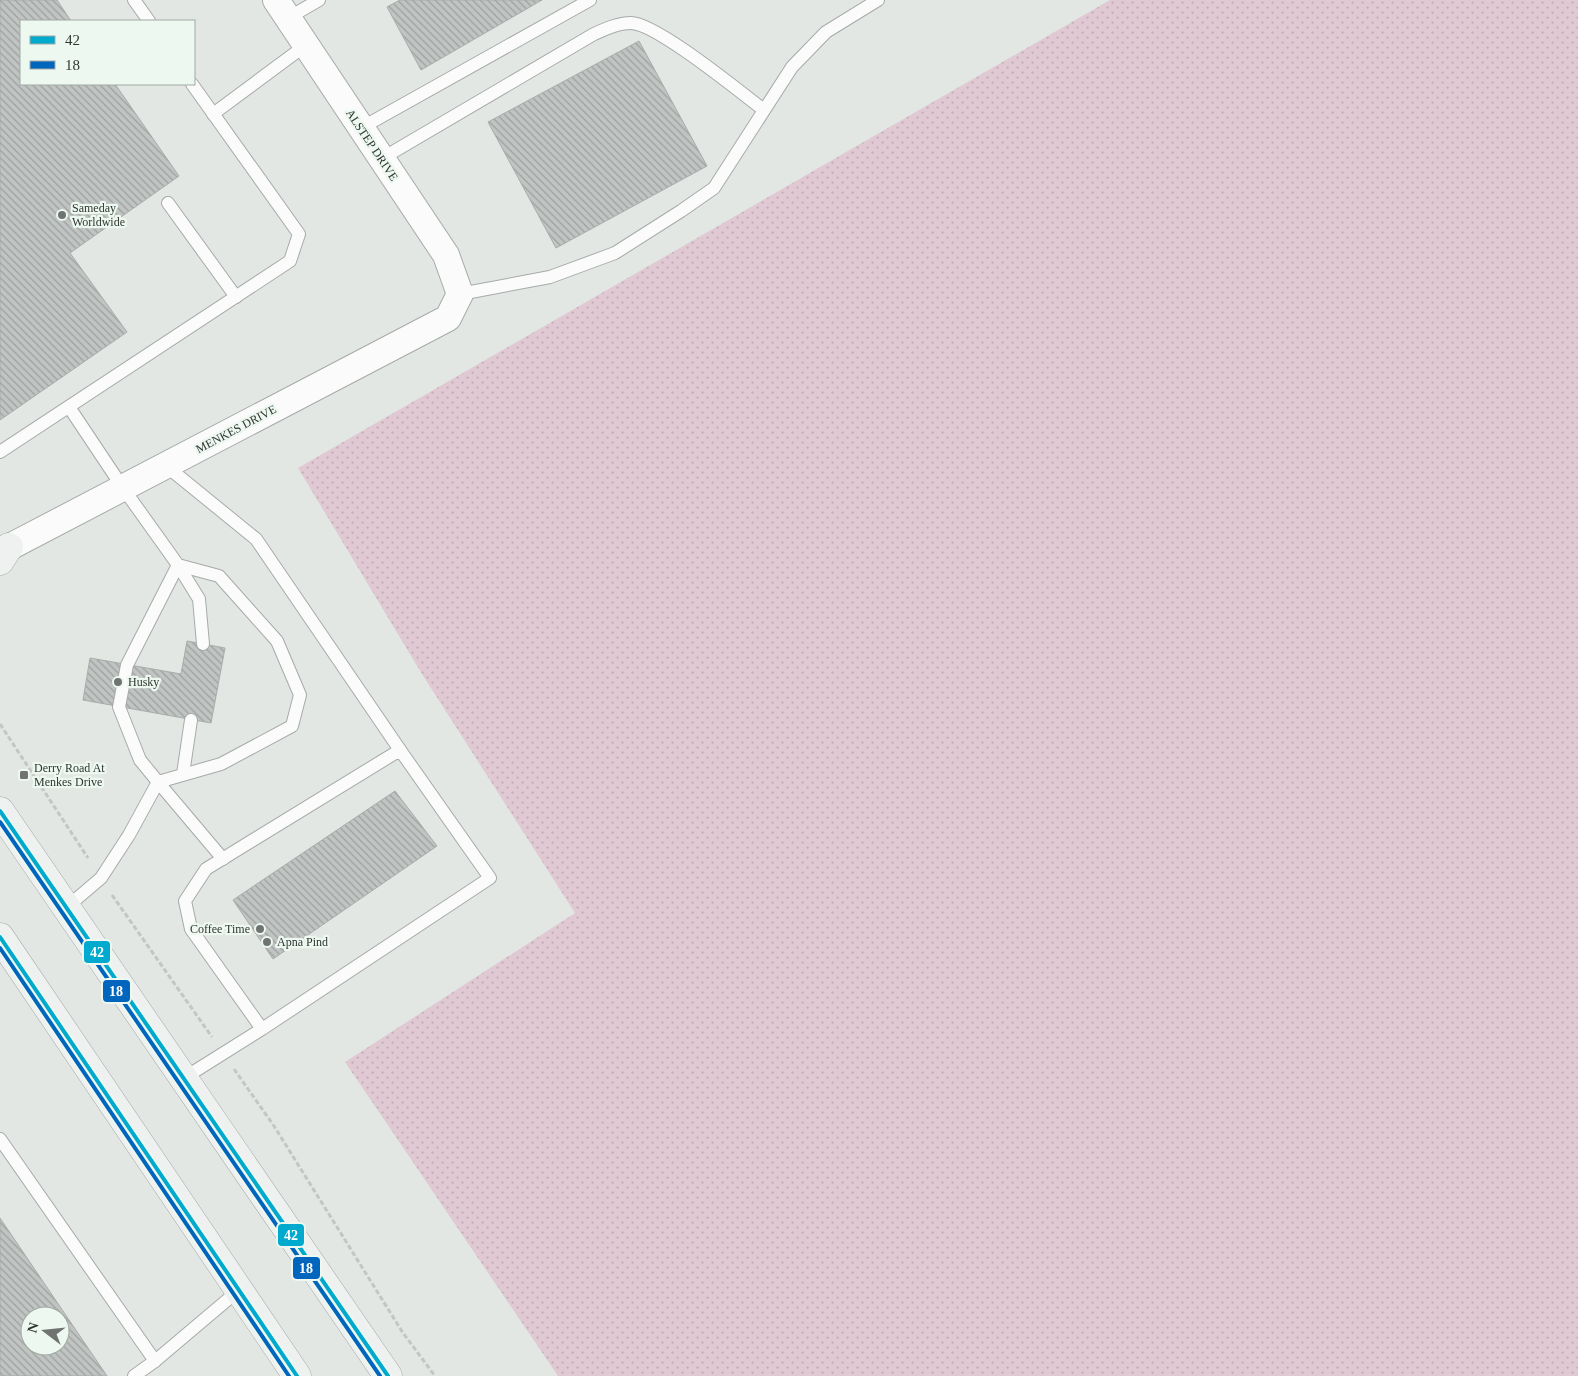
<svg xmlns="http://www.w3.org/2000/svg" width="1578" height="1376" font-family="Georgia,serif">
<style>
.grass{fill:url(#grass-dots)}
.building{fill:url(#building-back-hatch);stroke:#a8acaa;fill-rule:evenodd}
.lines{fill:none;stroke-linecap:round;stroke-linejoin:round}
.service-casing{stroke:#a6aaa8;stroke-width:14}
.minor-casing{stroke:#a6aaa8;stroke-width:28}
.secondary-casing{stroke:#a6aaa8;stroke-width:29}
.path{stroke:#c4c5c4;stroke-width:3;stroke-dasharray:5 2.5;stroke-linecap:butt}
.service{stroke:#fbfbfb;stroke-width:12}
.minor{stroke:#fbfbfb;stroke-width:26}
.secondary{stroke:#eef1ef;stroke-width:28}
.bus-1-casing{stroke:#ecf8f0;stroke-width:8}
.bus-2-casing{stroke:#ecf8f0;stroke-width:8}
.bus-1{stroke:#00a9ce;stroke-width:4}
.bus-2{stroke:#0065bd;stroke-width:4}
.poi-dot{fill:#6f7371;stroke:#ecf8f0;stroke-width:2}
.labels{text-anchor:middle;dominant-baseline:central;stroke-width:4.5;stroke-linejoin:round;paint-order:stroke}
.street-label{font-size:12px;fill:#313533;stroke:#ecf8f0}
.poi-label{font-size:12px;fill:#313533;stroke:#ecf8f0;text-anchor:start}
.line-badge{stroke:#ecf8f0;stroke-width:2}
.badge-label{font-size:14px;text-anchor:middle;font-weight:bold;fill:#fff}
</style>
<defs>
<pattern id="grass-dots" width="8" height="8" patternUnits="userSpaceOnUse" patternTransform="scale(1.25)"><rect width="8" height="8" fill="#e0c9d3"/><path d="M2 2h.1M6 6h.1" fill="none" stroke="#c1adb6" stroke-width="1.8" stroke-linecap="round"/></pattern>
<pattern id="building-back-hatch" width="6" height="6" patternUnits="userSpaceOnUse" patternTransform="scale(1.25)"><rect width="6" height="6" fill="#c0c4c2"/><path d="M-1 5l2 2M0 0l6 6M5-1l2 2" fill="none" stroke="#9da09e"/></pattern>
</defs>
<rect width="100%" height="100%" fill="#e2e7e4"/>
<path class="grass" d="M 1110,0 L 1578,0 L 1578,1376 L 558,1376 L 345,1062 L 575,913 L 422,674 L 298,468 Z"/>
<g class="building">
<path d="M 0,0 L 57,0 L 71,21 L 21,21 L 21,84 L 115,84 L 179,176 L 70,253 L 127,332 L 0,420 Z"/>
<path d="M 400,0 L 542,0 L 421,70 L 387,7 Z"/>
<path d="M 639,41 L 707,166 L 556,248 L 488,122 Z"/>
<path d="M 187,641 L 225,648 L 211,723 L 83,700 L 90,658 L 181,674 Z"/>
<path d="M 395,791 L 437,846 L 273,959 L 233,900 Z"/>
<path d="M 0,1218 L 107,1376 L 0,1376 ZM 30,1316 L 60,1316 L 60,1346 L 30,1346 Z"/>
</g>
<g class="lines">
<defs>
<g id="service">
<path d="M 134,0 L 149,21"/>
<path d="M 288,18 L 319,0"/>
<path d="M 213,114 L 306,45"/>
<path d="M 361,128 L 590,0"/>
<path d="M 381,159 L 594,34 C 605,29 618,23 631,23 C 656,23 740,92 764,110"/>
<path d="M 168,203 L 236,297"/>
<path d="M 460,294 L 550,277 L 615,253 L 681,211 L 714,188 L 792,67 L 826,32 L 878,0"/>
<path d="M 69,407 L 123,488 L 178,565 L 219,576 L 277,641 L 300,695 L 292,726 L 221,764 L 158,782 L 140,760 L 119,707 L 127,665 L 178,565"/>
<path d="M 0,452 L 290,261 L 299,234 L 192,84"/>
<path d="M 165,465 L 256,539 L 400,750"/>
<path d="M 178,565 L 199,599 L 203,644"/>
<path d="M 183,774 L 191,720"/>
<path d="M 67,907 L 101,878 L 129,835 L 158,782 L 223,859"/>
<path d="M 184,1078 L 262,1029 L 490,878 L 400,750 L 206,869 L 185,901 L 191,929 L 262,1029"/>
<path d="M 0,1139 L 155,1361 L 239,1290"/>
<path d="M 134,1376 L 155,1361"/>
</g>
<path id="minor" d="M 0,552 L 448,318 L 460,294 L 446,255 L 276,0"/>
<g id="secondary">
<path d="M 0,561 L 9,547"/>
<path d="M 0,811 L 388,1376"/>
<path d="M 0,937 L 297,1376"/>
</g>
</defs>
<use href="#service" class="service-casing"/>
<use href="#minor" class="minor-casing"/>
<use href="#secondary" class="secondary-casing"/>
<g class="path">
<path d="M 0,724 L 88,858"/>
<path d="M 112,895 L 212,1037"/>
<path d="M 234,1069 L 274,1126 L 403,1333 L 435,1376"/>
</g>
<use href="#service" class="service"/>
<use href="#minor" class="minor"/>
<use href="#secondary" class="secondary"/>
<defs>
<g id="bus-1">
<path d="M 0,811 L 388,1376"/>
<path d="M 0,937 L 297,1376"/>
</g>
<g id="bus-2">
<path d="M 0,822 L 380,1376"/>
<path d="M 0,948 L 289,1376"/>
</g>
</defs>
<use href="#bus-1" class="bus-1-casing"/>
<use href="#bus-2" class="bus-2-casing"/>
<use href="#bus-1" class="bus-1"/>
<use href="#bus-2" class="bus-2"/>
</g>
<g class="poi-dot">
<circle cx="62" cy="215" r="5"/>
<circle cx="118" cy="682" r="5"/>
<rect x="19" y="770" width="10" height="10" rx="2.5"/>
<circle cx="260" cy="929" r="5"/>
<circle cx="267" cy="942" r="5"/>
</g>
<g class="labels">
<g class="street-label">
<text transform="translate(372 145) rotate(56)">ALSTEP DRIVE</text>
<text transform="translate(236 429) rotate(-28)">MENKES DRIVE</text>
</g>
<g class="poi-label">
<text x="72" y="208">Sameday<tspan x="72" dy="14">Worldwide</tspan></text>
<text x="128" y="682">Husky</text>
<text x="34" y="768">Derry Road At<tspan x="34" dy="14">Menkes Drive</tspan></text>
<text x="250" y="929" text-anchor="end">Coffee Time</text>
<text x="277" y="942">Apna Pind</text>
</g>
</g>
<g class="line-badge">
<rect x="83" y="940" width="28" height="24" rx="5" fill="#00a9ce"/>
<rect x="102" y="979" width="29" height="24" rx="5" fill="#0065bd"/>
<rect x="277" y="1223" width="28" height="24" rx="5" fill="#00a9ce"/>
<rect x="292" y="1256" width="29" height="24" rx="5" fill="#0065bd"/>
</g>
<g class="badge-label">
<text x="97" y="957">42</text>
<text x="116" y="996">18</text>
<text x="291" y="1240">42</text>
<text x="306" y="1273">18</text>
</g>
<rect x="20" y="20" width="175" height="65" fill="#ecf8f0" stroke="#a1aaa4"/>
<rect x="30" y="36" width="25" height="8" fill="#00a9ce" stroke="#a1aaa4"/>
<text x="65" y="45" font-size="15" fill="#313533">42</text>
<rect x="30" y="61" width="25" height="8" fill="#0065bd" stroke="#a1aaa4"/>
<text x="65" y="70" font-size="15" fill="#313533">18</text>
<g transform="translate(45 1331) rotate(286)"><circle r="24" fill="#ecf8f0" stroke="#a1aaa4"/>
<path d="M0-4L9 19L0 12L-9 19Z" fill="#6f7371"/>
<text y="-8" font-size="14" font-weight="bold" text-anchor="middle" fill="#313533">N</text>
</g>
</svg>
